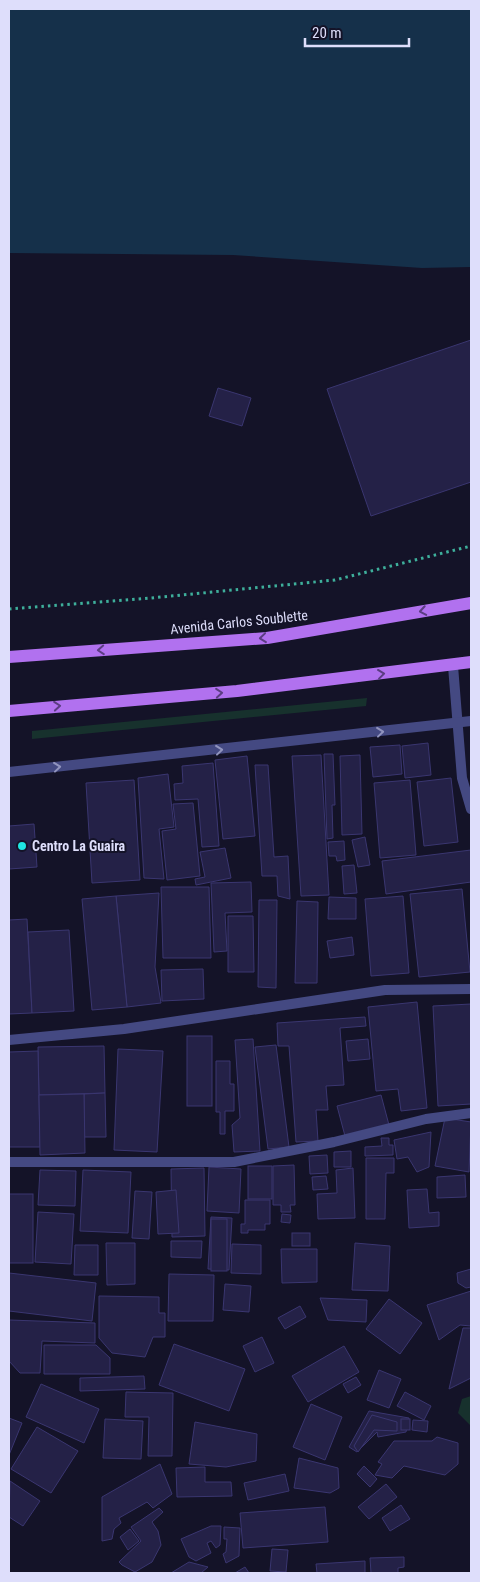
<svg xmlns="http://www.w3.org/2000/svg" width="480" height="1582" font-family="'Roboto Condensed',sans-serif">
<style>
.green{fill:#17312d}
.water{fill:#15304a}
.building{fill:#242147;stroke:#3a3670}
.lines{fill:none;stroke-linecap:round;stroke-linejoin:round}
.path{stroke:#3eaf9b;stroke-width:3;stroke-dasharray:2.5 4;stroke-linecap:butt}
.street{stroke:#444982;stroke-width:10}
.primary{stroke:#b171ef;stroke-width:12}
.oneway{stroke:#5b3d82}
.oneway2{stroke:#9194be}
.poi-dot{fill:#1fe6e2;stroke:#141328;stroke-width:2}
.labels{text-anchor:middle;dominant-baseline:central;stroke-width:4;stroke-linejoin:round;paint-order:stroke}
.street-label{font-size:14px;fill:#dedefb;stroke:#141328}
.poi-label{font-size:14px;font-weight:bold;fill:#dedefb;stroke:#141328;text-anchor:start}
</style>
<rect width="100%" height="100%" fill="#141328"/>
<g class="green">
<path d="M 367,698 L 366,706 L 32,739 L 32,731 Z"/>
<path d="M 471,1396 L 471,1426 L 458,1413 L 462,1399 Z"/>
</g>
<path class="water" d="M 9,9 L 471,9 L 471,267 L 422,268 L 233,255 L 9,253 Z"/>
<g class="building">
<path d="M 471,340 L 471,482 L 371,516 L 327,389 Z"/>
<path d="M 218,388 L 251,398 L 242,426 L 209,416 Z"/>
<path d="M 428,743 L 431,775 L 405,778 L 402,746 Z"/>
<path d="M 400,745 L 402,774 L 373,777 L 370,747 Z"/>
<path d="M 324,754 L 333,754 L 335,805 L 332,805 L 333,838 L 327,839 Z"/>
<path d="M 321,755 L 329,895 L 301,896 L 292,756 Z"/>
<path d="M 360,755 L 362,834 L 342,835 L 340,756 Z"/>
<path d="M 247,756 L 255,836 L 223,839 L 215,760 Z"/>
<path d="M 213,763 L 219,846 L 202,847 L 198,799 L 175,800 L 174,784 L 183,783 L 182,766 Z"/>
<path d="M 255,765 L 268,765 L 274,857 L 288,856 L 290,899 L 278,896 L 277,876 L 262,876 Z"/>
<path d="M 168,774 L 174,827 L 159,829 L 164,879 L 144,878 L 138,778 Z"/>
<path d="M 451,778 L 458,842 L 424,846 L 417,782 Z"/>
<path d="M 134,780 L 140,880 L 92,883 L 86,783 Z"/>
<path d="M 410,780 L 416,855 L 380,858 L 374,783 Z"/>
<path d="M 193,803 L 200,876 L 167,880 L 162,831 L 176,829 L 173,804 Z"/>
<path d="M 34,824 L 37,867 L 9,869 L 9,826 Z"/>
<path d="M 365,837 L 370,865 L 358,867 L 352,840 Z"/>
<path d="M 344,841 L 345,860 L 337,861 L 336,856 L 329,856 L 328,842 Z"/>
<path d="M 225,848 L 231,878 L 196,885 L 195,879 L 205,877 L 200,852 Z"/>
<path d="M 471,850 L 471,882 L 386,894 L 382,861 Z"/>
<path d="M 354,865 L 357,893 L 344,894 L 342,866 Z"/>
<path d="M 251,882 L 252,912 L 225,913 L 227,951 L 214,952 L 211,883 Z"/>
<path d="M 161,887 L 209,887 L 211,958 L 163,958 Z"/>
<path d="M 462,889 L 470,972 L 419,977 L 410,894 Z"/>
<path d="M 159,893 L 155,967 L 161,1003 L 127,1007 L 116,896 Z"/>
<path d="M 116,896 L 127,1007 L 92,1010 L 82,899 Z"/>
<path d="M 403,896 L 409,973 L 371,976 L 365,899 Z"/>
<path d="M 329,897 L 356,898 L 356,919 L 328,919 Z"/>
<path d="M 259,900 L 277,900 L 276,988 L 258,987 Z"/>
<path d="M 297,901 L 318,902 L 317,983 L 295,983 Z"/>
<path d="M 228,916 L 253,916 L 254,972 L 228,972 Z"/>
<path d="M 27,919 L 32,1013 L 9,1014 L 9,920 Z"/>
<path d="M 69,930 L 74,1011 L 32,1013 L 28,932 Z"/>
<path d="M 352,937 L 354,955 L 330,958 L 327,941 Z"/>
<path d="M 203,969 L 204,999 L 162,1001 L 161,970 Z"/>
<path d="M 417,1002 L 427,1108 L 401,1111 L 398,1089 L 376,1091 L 368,1007 Z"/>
<path d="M 471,1004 L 471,1104 L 438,1106 L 433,1006 Z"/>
<path d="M 365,1017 L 366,1026 L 340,1028 L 344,1085 L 326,1086 L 328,1110 L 316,1110 L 318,1141 L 296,1142 L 289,1046 L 278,1046 L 277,1023 Z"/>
<rect x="187" y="1036" width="25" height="70"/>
<path d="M 253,1039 L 260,1151 L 234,1152 L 232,1125 L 240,1118 L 235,1040 Z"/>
<path d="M 368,1039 L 370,1059 L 348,1061 L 346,1041 Z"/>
<path d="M 276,1045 L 289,1147 L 268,1149 L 255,1047 Z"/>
<path d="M 104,1046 L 105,1093 L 39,1095 L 38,1047 Z"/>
<path d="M 118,1049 L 163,1051 L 157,1152 L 114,1150 Z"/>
<path d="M 38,1051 L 40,1147 L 9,1147 L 9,1052 Z"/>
<path d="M 216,1061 L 230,1061 L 230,1084 L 234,1084 L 234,1111 L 225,1111 L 225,1134 L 220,1134 L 220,1112 L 216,1112 Z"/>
<path d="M 105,1093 L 106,1137 L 84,1137 L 84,1094 Z"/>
<path d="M 84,1094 L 85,1153 L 40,1155 L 39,1095 Z"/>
<path d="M 381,1095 L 389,1125 L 345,1136 L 337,1106 Z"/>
<path d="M 445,1118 L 471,1122 L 469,1172 L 435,1166 Z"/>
<path d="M 431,1132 L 429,1167 L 417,1172 L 408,1157 L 397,1159 L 394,1140 Z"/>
<path d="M 381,1138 L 389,1138 L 389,1145 L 393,1145 L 393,1155 L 365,1156 L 365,1147 L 382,1146 Z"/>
<path d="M 351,1151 L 351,1167 L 334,1167 L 334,1152 Z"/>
<path d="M 327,1155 L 328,1173 L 310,1174 L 309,1156 Z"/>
<path d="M 366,1158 L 394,1158 L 394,1173 L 386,1173 L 385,1219 L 366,1219 Z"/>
<path d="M 294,1165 L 295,1205 L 290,1205 L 291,1212 L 281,1212 L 281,1205 L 273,1205 L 273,1166 Z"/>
<rect x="248" y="1166" width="24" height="33"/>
<path d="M 209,1167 L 241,1169 L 239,1213 L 207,1211 Z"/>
<path d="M 204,1168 L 205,1236 L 172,1237 L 171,1169 Z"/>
<path d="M 353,1168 L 355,1218 L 318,1219 L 317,1194 L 337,1193 L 336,1170 Z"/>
<path d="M 40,1170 L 76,1171 L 75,1206 L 38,1205 Z"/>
<path d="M 83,1170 L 131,1172 L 128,1233 L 80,1231 Z"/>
<path d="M 465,1175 L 466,1197 L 437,1198 L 437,1177 Z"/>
<path d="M 326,1176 L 328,1189 L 313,1190 L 312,1177 Z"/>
<path d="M 427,1189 L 429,1213 L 439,1212 L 439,1226 L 409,1228 L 407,1190 Z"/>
<path d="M 176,1190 L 179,1233 L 158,1234 L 156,1192 Z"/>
<path d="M 135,1191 L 152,1192 L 149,1239 L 132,1238 Z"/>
<rect x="9" y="1194" width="24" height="69"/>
<path d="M 245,1200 L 270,1200 L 270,1224 L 265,1224 L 265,1230 L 248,1230 L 248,1233 L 241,1233 L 241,1224 L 245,1224 Z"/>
<path d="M 38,1212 L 74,1214 L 71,1264 L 35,1262 Z"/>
<path d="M 282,1214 L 291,1215 L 290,1223 L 281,1222 Z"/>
<path d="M 211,1217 L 232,1218 L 229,1270 L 208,1269 Z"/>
<rect x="211" y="1219" width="16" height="52"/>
<rect x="292" y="1233" width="18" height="13"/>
<path d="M 171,1241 L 202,1241 L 201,1258 L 171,1257 Z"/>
<path d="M 106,1243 L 135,1243 L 135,1284 L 107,1285 Z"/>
<path d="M 355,1243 L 390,1246 L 388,1291 L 352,1290 Z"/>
<path d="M 232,1244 L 261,1245 L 261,1274 L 231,1273 Z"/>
<path d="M 75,1245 L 98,1245 L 98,1275 L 74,1275 Z"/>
<path d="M 281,1249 L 317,1249 L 317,1282 L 282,1283 Z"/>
<path d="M 471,1269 L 471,1287 L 466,1288 L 458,1283 L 457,1273 Z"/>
<path d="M 9,1273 L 96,1283 L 92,1321 L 9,1311 Z"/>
<path d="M 169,1274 L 214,1275 L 213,1321 L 168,1321 Z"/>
<path d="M 225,1284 L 251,1286 L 249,1312 L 223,1310 Z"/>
<path d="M 471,1291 L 471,1326 L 460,1325 L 439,1340 L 427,1305 Z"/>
<path d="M 99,1296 L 159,1297 L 159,1313 L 165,1313 L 165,1337 L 153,1337 L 145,1357 L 112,1353 L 99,1338 Z"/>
<path d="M 320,1298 L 367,1300 L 366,1322 L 328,1320 Z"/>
<path d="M 389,1299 L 422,1323 L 400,1354 L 366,1329 Z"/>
<path d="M 300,1306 L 306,1317 L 285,1329 L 278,1318 Z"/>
<path d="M 9,1320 L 95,1323 L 95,1343 L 42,1341 L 40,1373 L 20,1373 L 9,1361 Z"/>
<path d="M 463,1328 L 471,1328 L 471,1378 L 449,1389 Z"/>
<path d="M 262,1337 L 274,1363 L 255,1372 L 243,1346 Z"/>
<path d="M 174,1344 L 245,1369 L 229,1411 L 159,1385 Z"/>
<path d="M 44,1345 L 96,1345 L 110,1358 L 110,1374 L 44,1374 Z"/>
<path d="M 344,1346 L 359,1372 L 308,1402 L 292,1376 Z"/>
<path d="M 379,1370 L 401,1379 L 389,1408 L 367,1400 Z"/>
<path d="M 144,1376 L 145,1389 L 80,1391 L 80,1378 Z"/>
<path d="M 356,1377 L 361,1385 L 348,1393 L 343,1384 Z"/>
<path d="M 41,1384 L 99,1409 L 84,1443 L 26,1417 Z"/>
<path d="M 126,1392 L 173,1393 L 172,1456 L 148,1456 L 149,1417 L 125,1417 Z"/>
<path d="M 405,1392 L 431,1406 L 424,1420 L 397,1406 Z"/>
<path d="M 311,1404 L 342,1417 L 325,1460 L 293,1447 Z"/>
<path d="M 369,1411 L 409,1418 L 406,1432 L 378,1437 L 377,1432 L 357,1452 L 349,1447 Z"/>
<path d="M 372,1415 L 397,1422 L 397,1431 L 374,1430 L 358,1452 L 354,1446 Z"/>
<path d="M 9,1418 L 22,1423 L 9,1455 Z"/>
<path d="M 105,1419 L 143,1421 L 141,1459 L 103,1458 Z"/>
<rect x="401" y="1419" width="9" height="11"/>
<path d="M 413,1420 L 428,1421 L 427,1432 L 412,1430 Z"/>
<path d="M 195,1422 L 257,1434 L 256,1461 L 226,1467 L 189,1464 Z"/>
<path d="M 37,1427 L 78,1451 L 51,1493 L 11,1469 Z"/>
<path d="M 437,1437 L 458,1443 L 458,1464 L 445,1475 L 404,1466 L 392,1478 L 375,1475 L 382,1464 L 378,1462 L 394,1441 L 432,1441 Z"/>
<path d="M 299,1458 L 338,1468 L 339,1488 L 330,1493 L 294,1488 Z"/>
<path d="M 160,1464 L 172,1494 L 153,1508 L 147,1502 L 119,1518 L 121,1523 L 114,1529 L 112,1539 L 102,1541 L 102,1497 Z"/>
<path d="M 364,1466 L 377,1479 L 370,1487 L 357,1474 Z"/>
<path d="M 205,1467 L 205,1482 L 231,1482 L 232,1496 L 177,1497 L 176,1468 Z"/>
<path d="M 285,1474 L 289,1491 L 248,1500 L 244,1483 Z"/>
<path d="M 10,1481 L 40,1501 L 23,1526 L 9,1517 Z"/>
<path d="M 386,1484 L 397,1497 L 369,1519 L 358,1507 Z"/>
<path d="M 401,1505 L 410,1519 L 390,1531 L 382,1518 Z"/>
<path d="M 325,1507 L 328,1542 L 243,1548 L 240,1513 Z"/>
<path d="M 159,1508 L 163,1512 L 152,1522 L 158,1531 L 161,1545 L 152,1562 L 135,1572 L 122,1565 L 119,1562 L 141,1541 L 131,1527 Z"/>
<path d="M 211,1526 L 221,1526 L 220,1545 L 216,1548 L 211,1541 L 207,1543 L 211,1553 L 196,1561 L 189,1557 L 181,1539 Z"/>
<path d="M 224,1527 L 240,1528 L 239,1556 L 226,1563 L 223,1554 L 226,1552 L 227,1539 L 224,1539 Z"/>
<path d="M 130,1529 L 139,1541 L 128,1550 L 120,1537 Z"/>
<path d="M 272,1549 L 288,1550 L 286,1572 L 270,1571 Z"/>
<path d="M 404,1557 L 404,1567 L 398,1568 L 398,1573 L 371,1573 L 370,1558 Z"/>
<path d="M 365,1561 L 365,1573 L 310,1573 L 317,1573 L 316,1564 Z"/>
<path d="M 189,1562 L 208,1567 L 201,1573 L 171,1573 Z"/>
<path d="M 245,1567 L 249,1573 L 235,1573 Z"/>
</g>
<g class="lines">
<path class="path" d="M 9,609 L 151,598 L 335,580 L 471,546"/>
<g class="street">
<path d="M 453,666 L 462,778 L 471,809"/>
<path d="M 9,772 L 471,721"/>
<path d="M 9,1040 L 124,1029 L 385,990 L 471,989"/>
<path d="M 9,1162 L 234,1162 L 334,1142 L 426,1119 L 471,1113"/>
</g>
<g class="primary">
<path d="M 9,657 L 267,638 L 471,603"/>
<path d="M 9,711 L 237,691 L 471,662"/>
</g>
</g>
<defs><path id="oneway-chevron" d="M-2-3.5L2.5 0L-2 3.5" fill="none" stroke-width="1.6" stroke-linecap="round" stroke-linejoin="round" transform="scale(1.25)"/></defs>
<g class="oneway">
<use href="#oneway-chevron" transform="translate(423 611) rotate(170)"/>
<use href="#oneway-chevron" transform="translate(263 638) rotate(174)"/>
<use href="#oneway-chevron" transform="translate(101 650) rotate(176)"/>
<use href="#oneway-chevron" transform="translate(381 674) rotate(-7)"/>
<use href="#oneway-chevron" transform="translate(219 693) rotate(-5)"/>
<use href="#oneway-chevron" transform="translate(57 706) rotate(-5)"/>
</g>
<g class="oneway2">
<use href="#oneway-chevron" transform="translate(380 732) rotate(-6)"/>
<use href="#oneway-chevron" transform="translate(219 750) rotate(-6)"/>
<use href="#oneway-chevron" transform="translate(57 767) rotate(-6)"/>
</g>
<circle class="poi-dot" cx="22" cy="846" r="5"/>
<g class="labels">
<g class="street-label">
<text transform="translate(239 622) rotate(-6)">Avenida Carlos Soublette</text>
</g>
<g class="poi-label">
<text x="32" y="846">Centro La Guaira</text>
</g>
</g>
<rect width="480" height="1582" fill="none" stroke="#dedefb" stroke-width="20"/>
<path d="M305 38v8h104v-8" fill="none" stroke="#dedefb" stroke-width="2.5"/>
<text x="312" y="38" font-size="15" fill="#dedefb" stroke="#141328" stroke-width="4" paint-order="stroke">20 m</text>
</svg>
